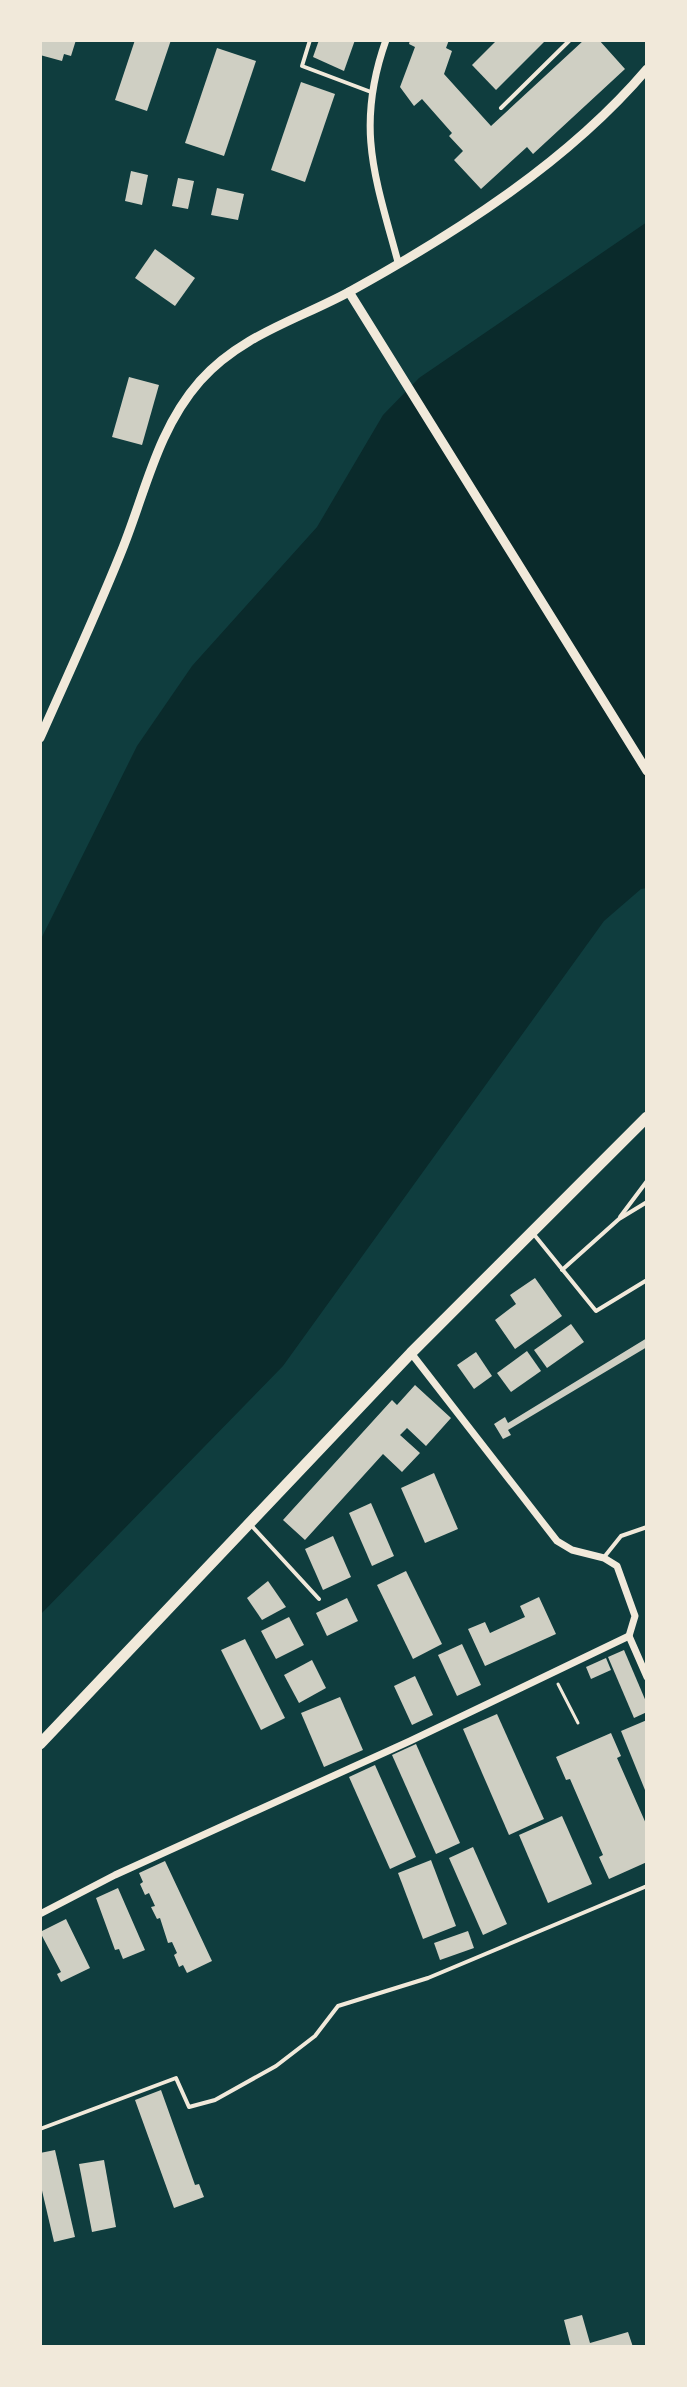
<svg xmlns="http://www.w3.org/2000/svg" width="687" height="2387" font-family="Rubik,sans-serif">
<style>
.water{fill:#0a2a2b}
.building{fill:#cfcfc3}
.lines{fill:none;stroke-linecap:round;stroke-linejoin:round}
.path{stroke:#f1e9da;stroke-width:3}
.service{stroke:#f1e9da;stroke-width:4}
.minor{stroke:#f1e9da;stroke-width:7}
.tertiary{stroke:#f1e9da;stroke-width:9}
.primary{stroke:#f1e9da;stroke-width:11}
</style>
<rect width="100%" height="100%" fill="#0f3d3e"/>
<path class="water" d="M 647,222 L 647,888 L 641,889 L 604,921 L 283,1366 L 40,1615 L 40,941 L 137,746 L 192,666 L 317,527 L 383,415 L 419,378 Z"/>
<g class="building">
<path d="M 42,40 L 76,40 L 71,56 L 64,54 L 62,61 L 40,55 Z"/>
<path d="M 135,40 L 171,40 L 147,111 L 115,100 Z"/>
<path d="M 319,40 L 355,40 L 344,71 L 313,57 Z"/>
<path d="M 410,40 L 449,40 L 446,48 L 452,51 L 444,74 L 491,126 L 584,40 L 599,40 L 625,69 L 533,154 L 527,147 L 481,189 L 454,160 L 463,151 L 449,136 L 452,133 L 422,99 L 414,106 L 400,87 L 415,47 L 409,44 Z"/>
<path d="M 497,40 L 546,40 L 496,90 L 472,65 Z"/>
<path d="M 217,48 L 256,61 L 224,156 L 185,143 Z"/>
<path d="M 301,82 L 335,94 L 305,182 L 271,170 Z"/>
<path d="M 131,171 L 148,175 L 142,205 L 125,201 Z"/>
<path d="M 178,178 L 194,181 L 188,209 L 172,206 Z"/>
<path d="M 217,188 L 244,194 L 238,220 L 211,215 Z"/>
<path d="M 155,249 L 195,278 L 175,306 L 135,278 Z"/>
<path d="M 129,377 L 159,385 L 142,445 L 112,437 Z"/>
<path d="M 535,1278 L 562,1316 L 515,1349 L 495,1320 L 516,1304 L 510,1295 Z"/>
<path d="M 571,1324 L 584,1342 L 547,1368 L 534,1350 Z"/>
<path d="M 647,1338 L 647,1347 L 508,1430 L 511,1435 L 503,1439 L 494,1424 L 505,1417 L 508,1423 Z"/>
<path d="M 527,1351 L 541,1371 L 511,1392 L 497,1373 Z"/>
<path d="M 476,1352 L 492,1376 L 474,1389 L 457,1365 Z"/>
<path d="M 415,1385 L 451,1418 L 426,1446 L 407,1428 L 400,1435 L 420,1453 L 402,1472 L 383,1454 L 305,1540 L 283,1520 L 392,1400 L 397,1405 Z"/>
<path d="M 434,1473 L 458,1529 L 425,1543 L 401,1488 Z"/>
<path d="M 371,1503 L 394,1556 L 372,1566 L 349,1513 Z"/>
<path d="M 333,1536 L 351,1577 L 323,1590 L 305,1549 Z"/>
<path d="M 406,1571 L 442,1644 L 413,1659 L 377,1585 Z"/>
<path d="M 268,1581 L 286,1607 L 262,1620 L 247,1598 Z"/>
<path d="M 539,1597 L 556,1634 L 485,1666 L 468,1629 L 485,1622 L 490,1633 L 525,1617 L 520,1606 Z"/>
<path d="M 347,1598 L 358,1621 L 327,1636 L 316,1613 Z"/>
<path d="M 289,1617 L 304,1645 L 276,1659 L 261,1631 Z"/>
<path d="M 245,1639 L 285,1718 L 261,1730 L 221,1650 Z"/>
<path d="M 462,1644 L 481,1685 L 457,1696 L 438,1655 Z"/>
<path d="M 624,1650 L 647,1704 L 647,1712 L 634,1718 L 608,1657 Z"/>
<path d="M 606,1658 L 611,1670 L 591,1679 L 586,1667 Z"/>
<path d="M 312,1660 L 326,1688 L 299,1703 L 284,1675 Z"/>
<path d="M 415,1676 L 433,1715 L 412,1725 L 394,1686 Z"/>
<path d="M 340,1697 L 363,1750 L 324,1767 L 301,1713 Z"/>
<path d="M 497,1714 L 544,1819 L 509,1835 L 463,1729 Z"/>
<path d="M 647,1720 L 647,1795 L 621,1731 Z"/>
<path d="M 611,1733 L 621,1756 L 617,1758 L 647,1826 L 647,1862 L 609,1879 L 599,1857 L 603,1855 L 570,1779 L 566,1780 L 556,1757 Z"/>
<path d="M 416,1744 L 460,1843 L 436,1854 L 392,1755 Z"/>
<path d="M 375,1765 L 416,1857 L 390,1869 L 349,1777 Z"/>
<path d="M 562,1816 L 592,1884 L 548,1903 L 519,1835 Z"/>
<path d="M 473,1847 L 507,1924 L 483,1935 L 449,1858 Z"/>
<path d="M 431,1860 L 456,1926 L 423,1939 L 398,1873 Z"/>
<path d="M 165,1861 L 212,1961 L 187,1973 L 183,1965 L 179,1967 L 174,1955 L 177,1953 L 172,1942 L 168,1943 L 160,1918 L 157,1919 L 151,1907 L 155,1906 L 149,1893 L 145,1895 L 140,1884 L 143,1882 L 139,1873 Z"/>
<path d="M 118,1888 L 145,1950 L 123,1959 L 119,1949 L 115,1950 L 96,1898 Z"/>
<path d="M 66,1919 L 90,1968 L 61,1982 L 57,1974 L 61,1972 L 40,1932 Z"/>
<path d="M 468,1931 L 474,1948 L 440,1960 L 434,1943 Z"/>
<path d="M 161,2090 L 195,2185 L 199,2184 L 204,2197 L 174,2208 L 135,2100 Z"/>
<path d="M 55,2150 L 75,2237 L 54,2242 L 40,2182 L 40,2153 Z"/>
<path d="M 104,2160 L 116,2227 L 92,2232 L 79,2164 Z"/>
<path d="M 582,2315 L 590,2343 L 628,2332 L 633,2347 L 571,2347 L 564,2320 Z"/>
</g>
<g class="lines">
<path class="path" d="M 558,1684 L 578,1723"/>
<g class="service">
<path d="M 310,40 L 302,66 L 371,92"/>
<path d="M 501,108 L 570,40"/>
<path d="M 620,1217 L 647,1181"/>
<path d="M 532,1232 L 596,1311 L 647,1280"/>
<path d="M 562,1270 L 619,1219 L 647,1202"/>
<path d="M 250,1524 L 319,1599"/>
<path d="M 605,1556 L 621,1536 L 647,1527"/>
<path d="M 40,2129 L 176,2078 L 189,2107 L 215,2100 L 276,2066 L 315,2036 L 338,2006 L 428,1978 L 647,1886"/>
</g>
<g class="minor">
<path d="M 386,40 C 355,127 375,177 398,262"/>
<path d="M 629,1636 L 647,1677"/>
<path d="M 40,1914 L 115,1875 L 410,1741 L 629,1636 L 635,1616 L 617,1566 L 604,1558 L 572,1550 L 557,1541 L 411,1353"/>
</g>
<g class="tertiary">
<path d="M 349,292 L 647,771"/>
<path d="M 40,738 C 67,677 95,617 120,555 C 145,495 156,431 200,381 C 241,335 297,320 349,292 C 456,233 568,162 647,69"/>
</g>
<path class="primary" d="M 40,1744 L 411,1353 L 647,1117"/>
</g>
<rect width="687" height="2387" fill="none" stroke="#f1e9da" stroke-width="84"/>
</svg>
